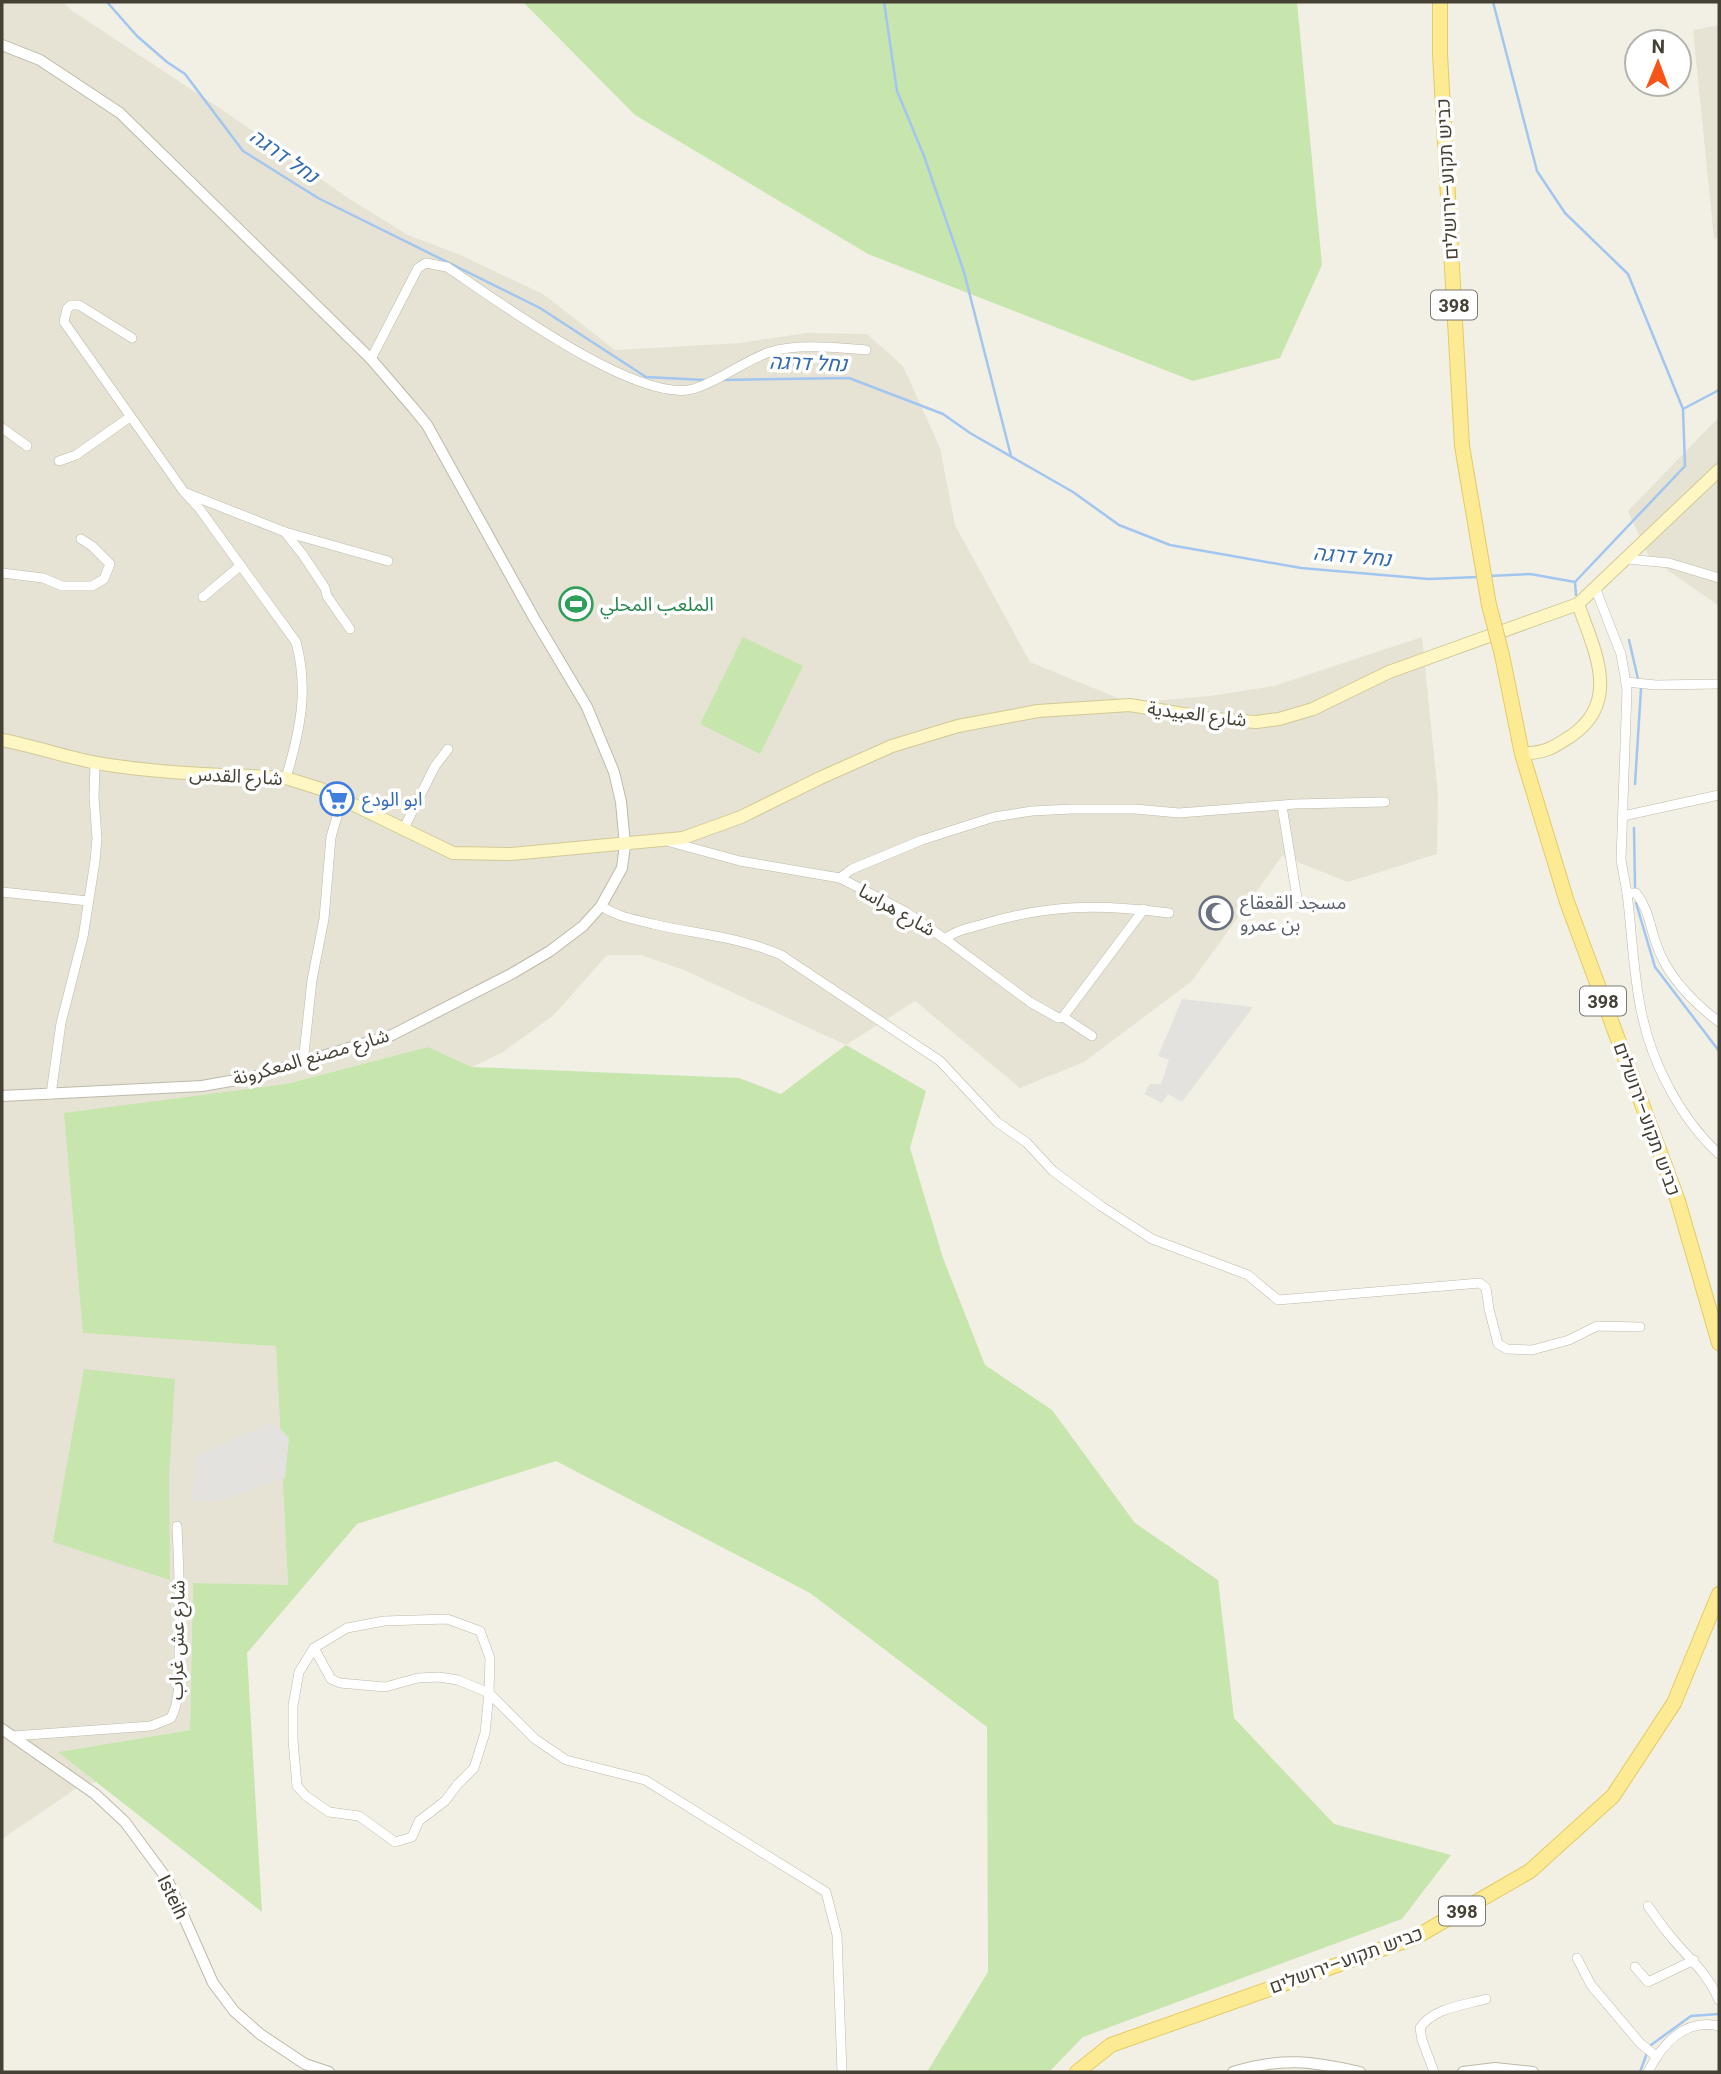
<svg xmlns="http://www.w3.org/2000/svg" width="1721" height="2074" font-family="Roboto,'Noto Sans Arabic',Heebo,sans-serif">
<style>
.residential{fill:#e6e3d4}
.green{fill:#c6e6ae}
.parking{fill:#e3e2de}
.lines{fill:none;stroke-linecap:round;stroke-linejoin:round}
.stream{stroke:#a2c6ef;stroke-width:2.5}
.minor-casing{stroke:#beb9a8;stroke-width:10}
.tertiary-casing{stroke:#beb9a8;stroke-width:12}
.secondary-casing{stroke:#d2c996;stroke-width:14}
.primary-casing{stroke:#e2cb64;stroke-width:16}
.minor{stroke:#fff;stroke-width:9}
.tertiary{stroke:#fff;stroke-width:10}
.secondary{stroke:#fef7c4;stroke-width:12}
.primary{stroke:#fdeb94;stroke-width:14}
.primary-bridge-casing{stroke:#e2cb64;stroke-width:16;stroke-linecap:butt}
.primary-bridge{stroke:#fdeb94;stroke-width:14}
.labels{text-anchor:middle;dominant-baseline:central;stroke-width:7;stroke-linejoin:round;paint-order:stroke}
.shield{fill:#fff;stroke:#7d7a72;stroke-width:2}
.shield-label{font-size:18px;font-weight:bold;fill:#454135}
.street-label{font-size:19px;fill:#454135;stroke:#fff}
.leisure-label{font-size:19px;fill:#27864d;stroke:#fff;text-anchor:start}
.shop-label{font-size:19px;fill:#366cbe;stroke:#fff;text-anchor:start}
.worship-label{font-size:19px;fill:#5b616d;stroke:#fff;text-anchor:start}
.water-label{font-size:21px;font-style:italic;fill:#306aaf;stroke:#fff}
</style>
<rect width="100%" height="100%" fill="#f2f0e5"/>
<g class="residential">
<path d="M 2,2 L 63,2 L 71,10 L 227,113 L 348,198 L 408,235 L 458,254 L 543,294 L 615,350 L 740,343 L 806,333 L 867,334 L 903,366 L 940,448 L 955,525 L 1030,662 L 1130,703 L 1210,696 L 1274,686 L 1422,637 L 1438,795 L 1437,854 L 1348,882 L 1282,856 L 1192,981 L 1084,1062 L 1020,1088 L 915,1001 L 846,1045 L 684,970 L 641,955 L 607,955 L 554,1015 L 503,1052 L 472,1067 L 428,1047 L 286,1084 L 84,1333 L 276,1345 L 288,1586 L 193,1583 L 190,1730 L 59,1752 L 97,1782 L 80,1786 L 2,1839 Z"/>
<path d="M 1719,25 L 1719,237 L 1714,239 L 1693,30 Z"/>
<path d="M 1719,417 L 1719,606 L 1649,557 L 1628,511 Z"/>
</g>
<g class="green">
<path d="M 523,2 L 1297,2 L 1322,265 L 1280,358 L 1193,381 L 868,254 L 635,115 Z"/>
<path d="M 743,637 L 803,666 L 760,754 L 700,724 Z"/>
<path d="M 846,1045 L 926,1091 L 910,1148 L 943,1258 L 985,1365 L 1052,1410 L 1135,1523 L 1218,1580 L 1234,1718 L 1334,1824 L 1451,1855 L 1402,1919 L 1083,2037 L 1049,2072 L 927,2072 L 988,1972 L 987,1727 L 810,1593 L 556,1461 L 357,1524 L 247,1653 L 262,1912 L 58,1752 L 190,1730 L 193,1583 L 288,1585 L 276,1346 L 83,1333 L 64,1113 L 286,1084 L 428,1047 L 472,1067 L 739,1078 L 781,1094 Z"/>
<path d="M 84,1369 L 175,1379 L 169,1476 L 170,1580 L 53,1542 Z"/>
</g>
<g class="parking">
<path d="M 1182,999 L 1253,1007 L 1182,1102 L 1168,1094 L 1162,1103 L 1144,1094 L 1150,1084 L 1161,1084 L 1169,1060 L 1158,1056 Z"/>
<path d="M 268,1424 L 281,1429 L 289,1438 L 285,1478 L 215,1502 L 192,1501 L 196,1457 Z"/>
</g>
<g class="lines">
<g class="stream">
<path d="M 107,2 L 137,36 L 167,62 L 185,74 L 243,151 L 318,198 L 540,308 L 646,377 L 705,380"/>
<path d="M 884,2 L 897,91 L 924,156 L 964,272 L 1011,456"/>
<path d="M 1493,2 L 1537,171 L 1565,213 L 1628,274 L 1683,409 L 1685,466 L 1575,582"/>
<path d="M 722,380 L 849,378 L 943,414 L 970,433 L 1073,492 L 1119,525 L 1170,545 L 1301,568 L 1429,579 L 1478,577"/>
<path d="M 1683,409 L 1719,390"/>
<path d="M 1489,576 L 1530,574 L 1575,582 L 1576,595"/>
<path d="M 1629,640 L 1638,679"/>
<path d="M 1635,784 L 1641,689"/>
<path d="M 1634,828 L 1635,887"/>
<path d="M 1636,903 L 1655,967 L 1719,1051"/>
<path d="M 1651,2045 L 1691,2016 L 1719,2014"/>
<path d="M 1640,2072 L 1647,2053"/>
</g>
<defs>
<g id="minor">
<path d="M 132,338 L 79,305 L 71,305 L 67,309 L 64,322 L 184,492 L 199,508 L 296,642 C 309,690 300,731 286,778"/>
<path d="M 371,359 L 418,268 L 426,263 L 447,267 C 495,299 637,404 693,389 C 720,381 743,361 770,352 C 798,343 838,348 866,350"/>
<path d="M 2,428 L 27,446"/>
<path d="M 59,461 L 76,455 L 130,417"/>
<path d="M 186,493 L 285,532 L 303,555 L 325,588 L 327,596 L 350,629"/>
<path d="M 285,532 L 388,561"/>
<path d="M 1627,559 L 1669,563 L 1719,578"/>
<path d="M 2,573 L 43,578 L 62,586 L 92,586 L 104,579 L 110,564 L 92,546 L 81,539"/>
<path d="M 1596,590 L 1621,654 L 1627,689 L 1621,860 L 1627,893 L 1636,893 C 1649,910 1649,923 1656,943 C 1666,975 1693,1002 1719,1022"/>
<path d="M 203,597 L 240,566"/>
<path d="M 1626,682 L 1656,685 L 1719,684"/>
<path d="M 1282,806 L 1297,898"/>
<path d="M 1623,816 L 1719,795"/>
<path d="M 404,828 L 435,766 L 448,749"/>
<path d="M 670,842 L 740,861 L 840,878 L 906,912 L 945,939 C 955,931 968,928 980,925 C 1048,904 1100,904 1169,913"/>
<path d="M 840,878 L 852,869 L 922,840 L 994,817 L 1032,811 L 1072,809 L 1135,809 L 1179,813 L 1295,804 L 1385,802"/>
<path d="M 2,892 L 88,901"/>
<path d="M 1627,893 C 1632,932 1633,972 1641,1010 C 1651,1062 1680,1118 1719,1154"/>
<path d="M 601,906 C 617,917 634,919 653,924 C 695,934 741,937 781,955 L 940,1061 L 997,1122 L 1027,1143 L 1053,1171 L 1101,1206 L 1152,1239 L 1248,1275 L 1278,1300 L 1480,1283 L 1486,1288 L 1489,1309 L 1498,1344 L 1507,1349 L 1532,1350 L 1569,1340 L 1597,1326 L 1640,1327"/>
<path d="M 945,939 L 1030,1002 L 1058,1018 L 1063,1017 L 1144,909"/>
<path d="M 1063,1017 L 1092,1036"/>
<path d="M 303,1063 L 312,980 L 324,919 L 331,837 L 342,799"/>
<path d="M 51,1094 L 61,1023 L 83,937 L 95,861 L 97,838 L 94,797 L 95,763"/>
<path d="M 447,1619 L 480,1631 L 490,1658 L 489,1693 L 485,1733 L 474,1768 L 458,1784 L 445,1801 L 419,1821 L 412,1837 L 395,1842 L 359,1816 L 329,1812 L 306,1796 L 297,1786 L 293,1740 L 293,1706 L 299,1672 L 314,1648 L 347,1628 L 384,1621 Z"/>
<path d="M 314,1648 L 331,1679 L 340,1683 L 385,1687 L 418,1678 L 439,1677 L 458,1680 L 489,1693 L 535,1739 L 566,1760 L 645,1780 L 826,1892 L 837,1935 L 842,2072"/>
<path d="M 13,1736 L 151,1726 L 171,1718 C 181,1698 179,1675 179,1653 C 181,1611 179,1569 177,1526"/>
<path d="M 1648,1906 C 1656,1917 1663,1928 1672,1938 C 1690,1960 1707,1972 1719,2000"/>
<path d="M 1577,1958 L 1591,1985 L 1640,2043 L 1657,2057"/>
<path d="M 1635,1967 L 1648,1982 L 1694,1960"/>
<path d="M 1434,2072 L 1422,2040 L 1420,2028 C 1433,2008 1465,2005 1486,1999"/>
<path d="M 1648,2072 C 1662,2044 1685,2018 1719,2026"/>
</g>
<g id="tertiary">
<path d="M 2,45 L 40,60 L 120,113 L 371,359 L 414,409 L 427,425 L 534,618 L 587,707 L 614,772 L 621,802 L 625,845 L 622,868 L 601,906 L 583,926 L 550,951 L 513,973 L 392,1035 L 253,1077 L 202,1086 L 2,1096"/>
<path d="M 2,1729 L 95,1794 L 125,1822 L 167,1879 L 213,1983 L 234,2011 L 260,2034 L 305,2064 L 329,2072"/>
<path d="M 1233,2072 C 1281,2057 1312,2061 1360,2072"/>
<path d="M 1463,2072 L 1495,2068 L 1533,2072"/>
</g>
<g id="secondary">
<path d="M 2,740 C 34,746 65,757 97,763 C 159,774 223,774 286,778 L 321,789 L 453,853 L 511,854 L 683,838 L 741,817 L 820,778 L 892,746 L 958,726 L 1038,711 L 1130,705 L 1213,719 L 1256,722 L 1279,719 L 1313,709 L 1389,672 L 1578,604 L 1719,470"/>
<path d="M 1522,754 C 1547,752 1551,749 1571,736 C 1622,702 1594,649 1578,604"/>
</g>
<g id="primary">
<path d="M 1440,2 L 1440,54 L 1462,446 L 1489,605"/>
<path d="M 1502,655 L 1522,754 L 1567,902 L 1678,1201 L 1719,1343"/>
<path d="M 1077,2072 L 1111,2045 L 1416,1937 L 1530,1871 L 1613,1796 L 1674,1703 L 1719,1594"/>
</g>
</defs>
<use href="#minor" class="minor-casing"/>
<use href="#tertiary" class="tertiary-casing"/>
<use href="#secondary" class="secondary-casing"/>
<use href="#primary" class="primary-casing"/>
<use href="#minor" class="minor"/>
<use href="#tertiary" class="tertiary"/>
<use href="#secondary" class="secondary"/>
<use href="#primary" class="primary"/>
<defs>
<path id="primary-bridge" d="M 1489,605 L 1502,655"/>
</defs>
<use href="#primary-bridge" class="primary-bridge-casing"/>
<use href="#primary-bridge" class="primary-bridge"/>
</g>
<defs>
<symbol id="stadium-ring" viewBox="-11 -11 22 22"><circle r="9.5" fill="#fff" stroke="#2e9e5b" stroke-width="1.5"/><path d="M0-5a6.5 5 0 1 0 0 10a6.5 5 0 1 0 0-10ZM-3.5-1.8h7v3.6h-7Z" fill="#2e9e5b"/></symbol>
<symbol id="supermarket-ring" viewBox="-11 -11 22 22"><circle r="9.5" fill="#fff" stroke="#3f7fe0" stroke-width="1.5"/><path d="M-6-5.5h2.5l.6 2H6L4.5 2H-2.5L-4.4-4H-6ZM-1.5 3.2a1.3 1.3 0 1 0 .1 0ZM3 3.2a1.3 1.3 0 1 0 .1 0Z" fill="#3f7fe0"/></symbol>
<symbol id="mosque-ring" viewBox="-11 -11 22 22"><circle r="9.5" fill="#fff" stroke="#6b7280" stroke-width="1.5"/><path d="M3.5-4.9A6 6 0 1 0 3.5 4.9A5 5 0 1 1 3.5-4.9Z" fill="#6b7280"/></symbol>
</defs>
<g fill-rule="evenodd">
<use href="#stadium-ring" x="557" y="585" width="38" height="38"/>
<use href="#supermarket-ring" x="318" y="780" width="38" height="38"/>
<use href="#mosque-ring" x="1197" y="894" width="38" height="38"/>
</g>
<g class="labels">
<g class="shield">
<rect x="1431" y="290.5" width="46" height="29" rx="5"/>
<rect x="1580" y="986.5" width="46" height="29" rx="5"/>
<rect x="1439" y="1896.5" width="46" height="29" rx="5"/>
</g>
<g class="shield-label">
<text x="1454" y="305">398</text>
<text x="1603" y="1001">398</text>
<text x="1462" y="1911">398</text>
</g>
<g class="street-label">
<text transform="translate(1447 179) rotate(-93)">כביש תקוע–ירושלים</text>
<text transform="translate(1197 714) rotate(7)">شارع العبيدية</text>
<text transform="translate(236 776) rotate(3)">شارع القدس</text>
<text transform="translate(897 910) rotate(30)">شارع هراسا</text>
<text transform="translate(311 1057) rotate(-16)">شارع مصنع المعكرونة</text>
<text transform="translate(1647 1119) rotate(70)">כביש תקוע–ירושלים</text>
<text transform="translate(177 1640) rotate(-89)">شارع عش غراب</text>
<text transform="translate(173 1897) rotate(64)">Isteih</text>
<text transform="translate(1346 1960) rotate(-20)">כביש תקוע–ירושלים</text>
</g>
<g class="leisure-label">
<text x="600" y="604">الملعب المحلي</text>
</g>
<g class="shop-label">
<text x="362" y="799">ابو الودع</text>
</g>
<g class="worship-label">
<text x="1240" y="902">مسجد القعقاع<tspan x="1240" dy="22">بن عمرو</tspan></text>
</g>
<g class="water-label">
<text transform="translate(284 156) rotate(35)">נחל דרגה</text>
<text transform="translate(808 363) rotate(2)">נחל דרגה</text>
<text transform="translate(1352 556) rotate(5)">נחל דרגה</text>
</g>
</g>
<rect width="1721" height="2074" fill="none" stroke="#454135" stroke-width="7"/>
<g transform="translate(1658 63) rotate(1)"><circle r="33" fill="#ffffff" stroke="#b5b3ae" stroke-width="2"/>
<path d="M0-5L12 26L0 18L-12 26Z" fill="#f75418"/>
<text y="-10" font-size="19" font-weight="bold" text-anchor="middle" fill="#454135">N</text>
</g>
</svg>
